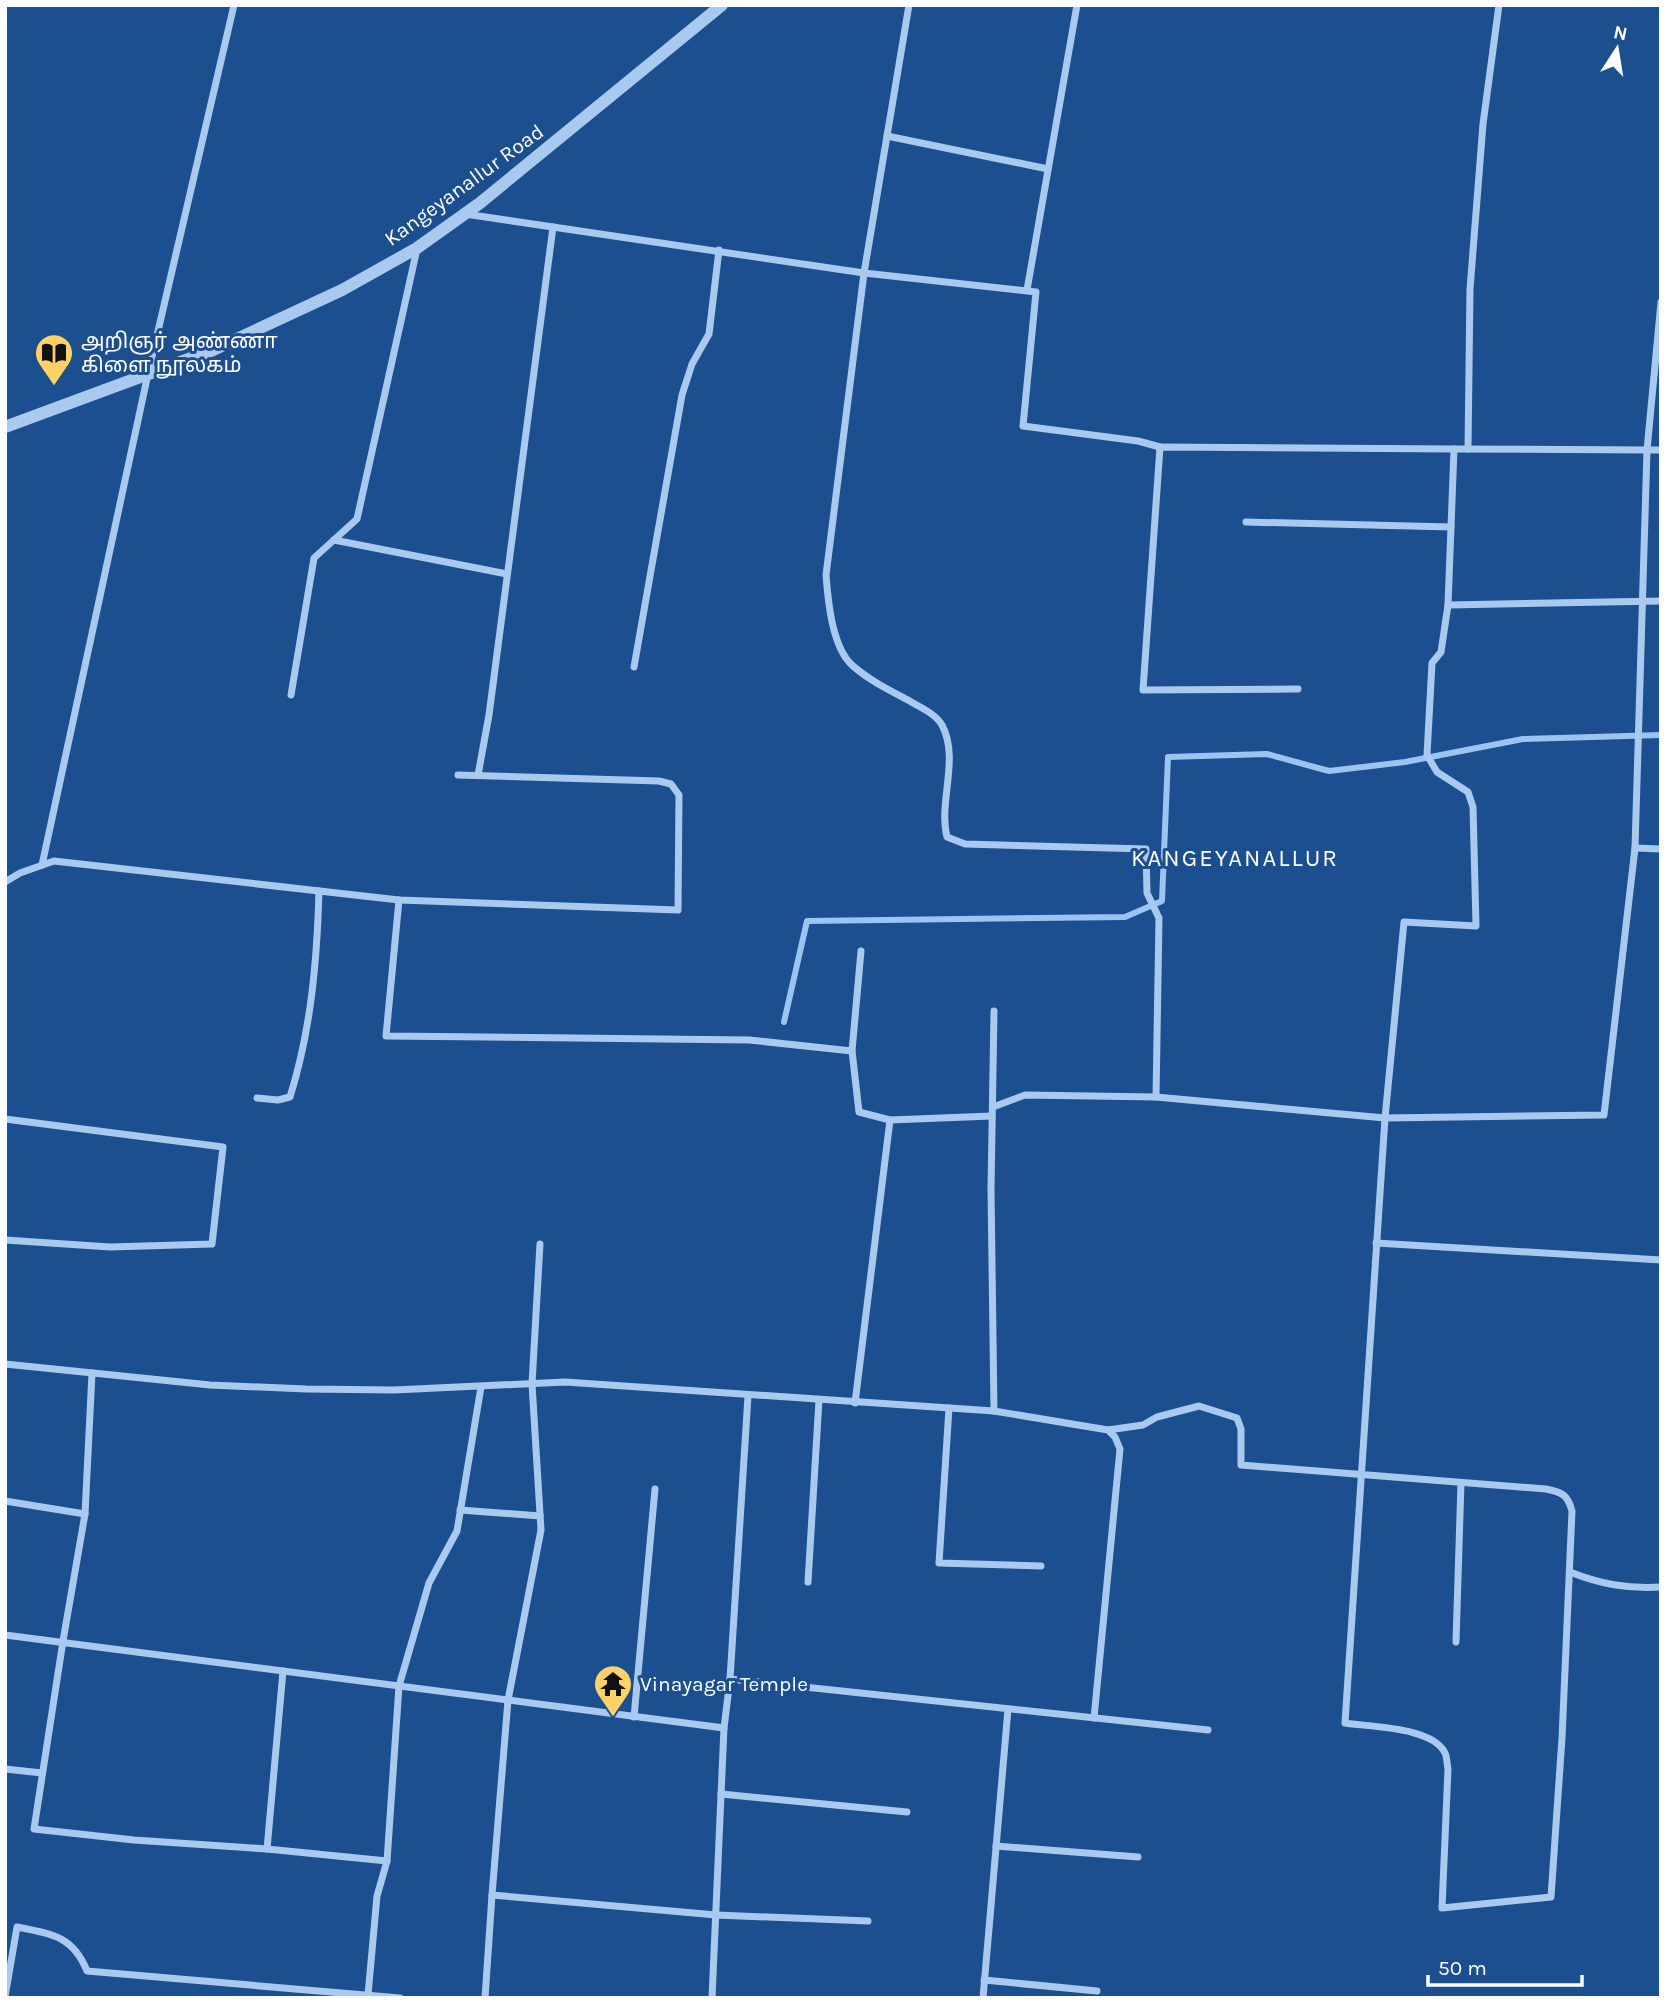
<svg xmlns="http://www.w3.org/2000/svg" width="1666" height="2003" font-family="Karla,'Noto Sans Tamil',sans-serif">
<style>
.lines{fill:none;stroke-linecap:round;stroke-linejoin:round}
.stream{stroke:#9cc4f0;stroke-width:6}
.minor{stroke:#a9c9ee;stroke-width:7}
.tertiary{stroke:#a9c9ee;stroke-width:12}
.labels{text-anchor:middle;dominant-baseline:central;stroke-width:6;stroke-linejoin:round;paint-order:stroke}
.street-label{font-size:21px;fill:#fff;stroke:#1b4f8f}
.poi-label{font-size:21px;fill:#fff;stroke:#1b4f8f;text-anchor:start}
.quarter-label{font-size:24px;letter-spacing:2px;fill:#fff;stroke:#1b4f8f}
</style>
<rect width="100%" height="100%" fill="#1b4f8f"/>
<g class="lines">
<path class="stream" d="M 784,1022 L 807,921 L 1125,917 L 1162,901 L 1168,757 L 1267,754 L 1329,771 L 1405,762 L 1523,739 L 1661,735"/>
<g class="minor">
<path d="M 887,136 L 909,5"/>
<path d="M 465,214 L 864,273 L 887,136 L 1048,169"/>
<path d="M 1027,290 L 1077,5"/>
<path d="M 1454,449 L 1647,450 L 1661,302"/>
<path d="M 1468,449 L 1470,289 L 1483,124 L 1499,5"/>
<path d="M 1246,522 L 1451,527"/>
<path d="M 334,540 L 507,574"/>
<path d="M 1448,605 L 1661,601"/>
<path d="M 634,667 L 682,395 L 692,364 L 709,334 L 719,250"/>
<path d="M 1298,689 L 1143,690 L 1160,447 L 1454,449 L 1448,605 L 1441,652 L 1432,663 L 1427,755 L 1437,772 L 1468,792 L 1473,807 L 1476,926 L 1404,922 L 1385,1118 L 1604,1115 L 1635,848 L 1647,450 L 1661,450"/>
<path d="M 291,695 L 314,558 L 357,519 L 417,249"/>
<path d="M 478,775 L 489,715 L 553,227"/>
<path d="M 1635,848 L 1661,849"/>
<path d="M 42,865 L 148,374 L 234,5"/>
<path d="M 5,882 L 20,873 L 54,861 L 399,900 L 678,910 L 679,795 L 671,784 L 659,781 L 458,775"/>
<path d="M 399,900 L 386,1036 L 749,1040 L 852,1051 L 861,951"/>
<path d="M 994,1011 L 991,1189 L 994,1411 L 1108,1430 L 1115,1437 L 1120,1449 L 1094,1718"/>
<path d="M 852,1051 L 859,1112 L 890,1120"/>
<path d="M 1156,1097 L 1159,918 L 1147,893 L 1146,849 L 965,844 L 947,837 C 938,802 960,759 942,725 C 935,713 919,707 908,700 C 889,690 869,680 853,666 C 832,648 828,601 826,575 L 864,273 L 1036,292 L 1023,426 L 1138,441 L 1160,447"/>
<path d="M 257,1098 L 278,1100 L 290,1097 C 311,1030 317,961 319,891"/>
<path d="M 993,1107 L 1025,1095 L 1156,1097 L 1385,1118 L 1345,1723 C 1371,1727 1433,1727 1445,1753 C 1447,1757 1447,1764 1448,1769 L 1442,1908 L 1551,1897 L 1562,1738 L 1572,1511 C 1568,1495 1562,1492 1546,1489 L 1241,1465 L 1241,1429 L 1237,1418 L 1199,1406 L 1157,1417 L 1143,1425 L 1108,1430"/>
<path d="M 5,1119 L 223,1147 L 212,1244 L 110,1247 L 5,1240"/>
<path d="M 1376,1243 L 1661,1260"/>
<path d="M 540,1244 L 532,1384 L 541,1530 L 508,1700 L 492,1895 L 716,1915 L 868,1921"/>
<path d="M 5,1364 L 210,1385 L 306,1389 L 394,1390 L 565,1382 L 994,1411"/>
<path d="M 92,1373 L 85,1514 L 63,1641 L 34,1829 L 134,1840 L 267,1849"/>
<path d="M 748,1396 L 730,1679 L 1208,1730"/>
<path d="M 855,1403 L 890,1120 L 992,1116"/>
<path d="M 949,1408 L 939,1563 L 1041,1566"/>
<path d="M 5,1501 L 85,1514"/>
<path d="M 460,1510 L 540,1516"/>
<path d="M 1570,1572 C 1600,1584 1627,1589 1661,1587"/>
<path d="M 808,1582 L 819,1400"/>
<path d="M 5,1635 L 724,1728 L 730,1679"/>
<path d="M 1456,1642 L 1461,1483"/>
<path d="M 283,1671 L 267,1849 L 387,1861 L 377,1896 L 368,1995"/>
<path d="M 634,1717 L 655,1489"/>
<path d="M 5,1769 L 42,1773"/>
<path d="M 721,1794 L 907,1812"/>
<path d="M 996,1846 L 1138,1857"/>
<path d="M 387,1861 L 399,1686 L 429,1583 L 457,1531 L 481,1387"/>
<path d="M 984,1980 L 1097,1991"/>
<path d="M 5,1997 L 17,1927 C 52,1934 73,1936 87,1971 L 400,1998"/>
<path d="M 485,1998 L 492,1895"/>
<path d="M 712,1998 L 724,1728"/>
<path d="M 983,1998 L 1008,1709"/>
</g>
<path class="tertiary" d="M 5,427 L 213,350 L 342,290 L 417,248 L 480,203 L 722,5"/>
</g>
<defs>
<symbol id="library-pin" viewBox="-11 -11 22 30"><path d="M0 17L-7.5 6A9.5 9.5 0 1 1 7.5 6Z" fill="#ffd166" stroke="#1b4f8f"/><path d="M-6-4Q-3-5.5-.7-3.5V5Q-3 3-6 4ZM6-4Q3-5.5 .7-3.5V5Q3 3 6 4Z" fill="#111"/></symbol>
<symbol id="temple-pin" viewBox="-11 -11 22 30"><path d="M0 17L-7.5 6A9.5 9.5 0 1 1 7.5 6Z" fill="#ffd166" stroke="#1b4f8f"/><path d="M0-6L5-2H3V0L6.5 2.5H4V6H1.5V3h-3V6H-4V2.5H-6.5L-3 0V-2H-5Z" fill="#111"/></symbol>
</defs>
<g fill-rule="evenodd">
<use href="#library-pin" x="32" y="331" width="44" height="60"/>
<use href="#temple-pin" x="591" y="1662" width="44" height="60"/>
</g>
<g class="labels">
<g class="street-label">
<text transform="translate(464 185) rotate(-36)">Kangeyanallur Road</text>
</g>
<g class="poi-label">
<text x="81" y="341">அறிஞர் அண்ணா<tspan x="81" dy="24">கிளை நூலகம்</tspan></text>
<text x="640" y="1684">Vinayagar Temple</text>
</g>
<g class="quarter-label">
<text x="1235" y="858">KANGEYANALLUR</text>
</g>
</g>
<rect width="1666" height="2003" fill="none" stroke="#ffffff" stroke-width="14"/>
<g transform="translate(1617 49) rotate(12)" stroke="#1b4f8f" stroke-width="5" paint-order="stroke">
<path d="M0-5L12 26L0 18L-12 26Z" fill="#ffffff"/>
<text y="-10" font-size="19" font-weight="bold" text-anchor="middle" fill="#ffffff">N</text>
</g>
<path d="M1428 1975v10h154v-10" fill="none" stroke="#ffffff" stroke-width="3.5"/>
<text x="1438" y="1975" font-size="21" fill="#ffffff" stroke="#1b4f8f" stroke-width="5" paint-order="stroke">50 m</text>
</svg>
